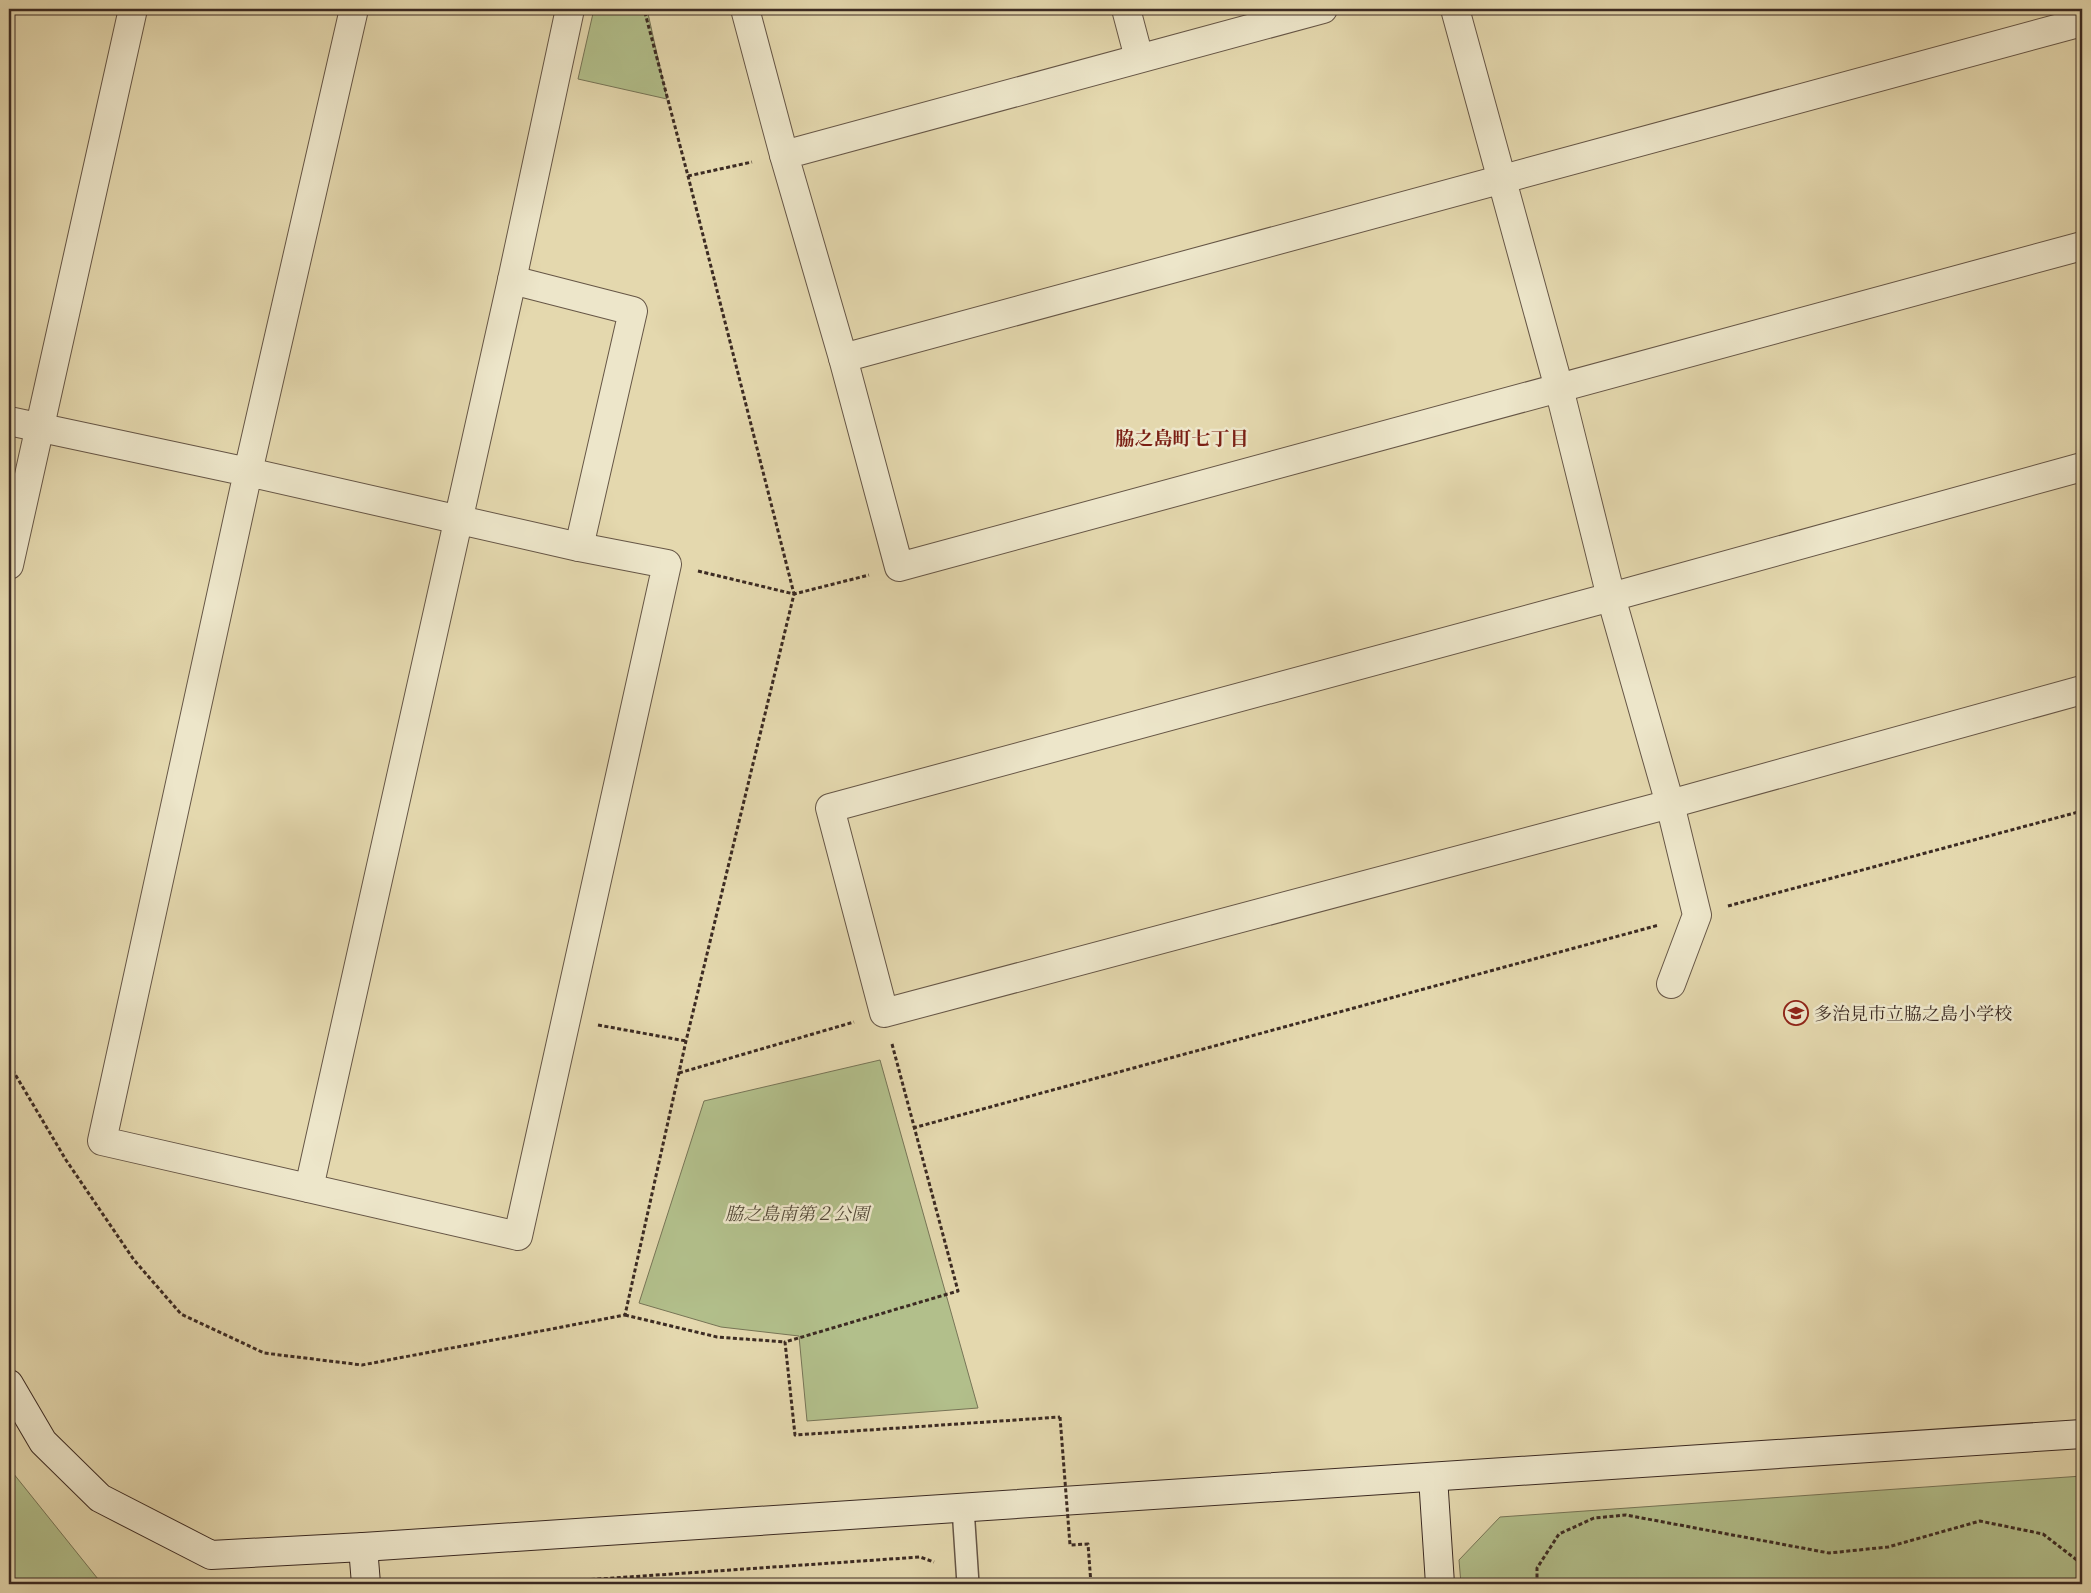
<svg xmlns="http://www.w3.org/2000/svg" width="2091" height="1593" font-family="'EB Garamond','Noto Serif JP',serif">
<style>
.green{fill:#b2bf8b;stroke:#777557}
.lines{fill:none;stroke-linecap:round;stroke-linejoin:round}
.lane-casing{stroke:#665646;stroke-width:24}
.street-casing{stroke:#665646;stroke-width:30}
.secondary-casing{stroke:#3c2b23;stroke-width:30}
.path{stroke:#3c2b23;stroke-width:3;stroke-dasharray:4 2.5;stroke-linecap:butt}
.lane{stroke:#ede6ca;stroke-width:21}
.street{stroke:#ede6ca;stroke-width:28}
.secondary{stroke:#ede6ca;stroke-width:28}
.path-bridge{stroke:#3c2b23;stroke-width:3;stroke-dasharray:4 2.5;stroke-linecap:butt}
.labels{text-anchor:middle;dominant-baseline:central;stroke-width:5;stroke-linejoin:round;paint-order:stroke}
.poi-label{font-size:18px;fill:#3c2b23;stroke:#ede6ca;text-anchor:start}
.park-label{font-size:18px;font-style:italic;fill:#544938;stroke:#ede6ca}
.neighbourhood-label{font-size:19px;font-weight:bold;fill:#7a1f14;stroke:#ede6ca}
</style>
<rect width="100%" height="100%" fill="#e4d8ae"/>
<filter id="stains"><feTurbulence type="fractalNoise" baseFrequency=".004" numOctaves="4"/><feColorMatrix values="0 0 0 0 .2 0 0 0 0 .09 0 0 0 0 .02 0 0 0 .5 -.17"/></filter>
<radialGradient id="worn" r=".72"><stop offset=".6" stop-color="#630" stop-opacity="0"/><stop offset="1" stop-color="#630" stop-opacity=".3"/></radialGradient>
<g class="green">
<path d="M 594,9 L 647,9 L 667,99 L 578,79 Z"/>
<path d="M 880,1060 L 978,1408 L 807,1421 L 799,1336 L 721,1327 L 639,1303 L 704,1101 Z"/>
<path d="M 9,1468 L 102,1584 L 9,1584 Z"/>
<path d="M 2082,1476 L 2082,1584 L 1461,1584 L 1459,1560 L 1500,1517 Z"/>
</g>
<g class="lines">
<defs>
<path id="lane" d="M 963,1508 L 968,1584"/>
<g id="street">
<path d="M 745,9 L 784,155"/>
<path d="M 1126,9 L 1139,58"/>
<path d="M 1323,9 L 784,155 L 843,358 L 899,567 L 2082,246"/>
<path d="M 1455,9 L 1559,388 L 1611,597 L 1670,804 L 1697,915 L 1671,984"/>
<path d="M 512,280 L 633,311 L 579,547"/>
<path d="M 843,358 L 2082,22"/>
<path d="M 9,421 L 248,472 L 579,547 L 667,564 L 518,1236 L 102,1141 L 248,472 L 354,9"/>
<path d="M 2082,467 L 1611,597 L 830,808 L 884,1013 L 1670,804 L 2082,690"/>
<path d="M 9,565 L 133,9"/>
<path d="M 309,1188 L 512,280 L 570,9"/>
</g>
<g id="secondary">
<path d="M 9,1384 L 43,1442 L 100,1498 L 211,1555 L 363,1547 L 2082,1434"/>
<path d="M 1433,1477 L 1440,1584"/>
<path d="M 363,1547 L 366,1584"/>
</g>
</defs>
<use href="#lane" class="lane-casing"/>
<use href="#street" class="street-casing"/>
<use href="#secondary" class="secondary-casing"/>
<g class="path">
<path d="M 688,176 L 752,162"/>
<path d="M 698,571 L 794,594 L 869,575"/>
<path d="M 1728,906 L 2082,811"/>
<path d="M 598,1025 L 686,1041"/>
<path d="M 892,1044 L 958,1291 L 785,1342 L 795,1435 L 1060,1417"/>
<path d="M 9,1064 L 66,1160 L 134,1260 L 181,1314 L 264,1353 L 362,1365 L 625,1315 L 686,1041 L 794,594 L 688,176 L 644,9"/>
<path d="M 679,1073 L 854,1022"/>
<path d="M 913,1128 L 1659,925"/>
<path d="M 625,1315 L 717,1337 L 785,1342"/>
<path d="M 526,1584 L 920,1557 L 934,1562"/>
<path d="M 1537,1584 L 1537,1568 L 1559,1534 L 1594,1518 L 1626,1515 L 1829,1553 L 1888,1547 L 1980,1521 L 2043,1534 L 2082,1564"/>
</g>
<use href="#lane" class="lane"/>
<use href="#street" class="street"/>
<use href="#secondary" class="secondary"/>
<path class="path-bridge" d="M 1060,1417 L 1070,1545 L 1088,1544 L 1091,1584"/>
</g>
<defs>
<symbol id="school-ring" viewBox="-11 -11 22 22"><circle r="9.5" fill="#ede6ca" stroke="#8f2418" stroke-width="1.5"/><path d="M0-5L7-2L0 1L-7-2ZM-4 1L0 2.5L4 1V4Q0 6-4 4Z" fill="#8f2418"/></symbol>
</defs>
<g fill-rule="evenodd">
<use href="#school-ring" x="1782" y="999" width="28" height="28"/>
</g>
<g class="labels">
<g class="poi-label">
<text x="1814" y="1013">多治見市立脇之島小学校</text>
</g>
<g class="park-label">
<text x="797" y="1213">脇之島南第２公園</text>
</g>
<g class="neighbourhood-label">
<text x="1182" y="438">脇之島町七丁目</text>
</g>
</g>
<rect width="2091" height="1593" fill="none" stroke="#e4d8ae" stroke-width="30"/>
<rect x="10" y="10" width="2071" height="1573" fill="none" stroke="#3c2b23" stroke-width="2.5"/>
<rect x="15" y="15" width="2061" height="1563" fill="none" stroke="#3c2b23"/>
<rect width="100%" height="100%" filter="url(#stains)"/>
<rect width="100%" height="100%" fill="url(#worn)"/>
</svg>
